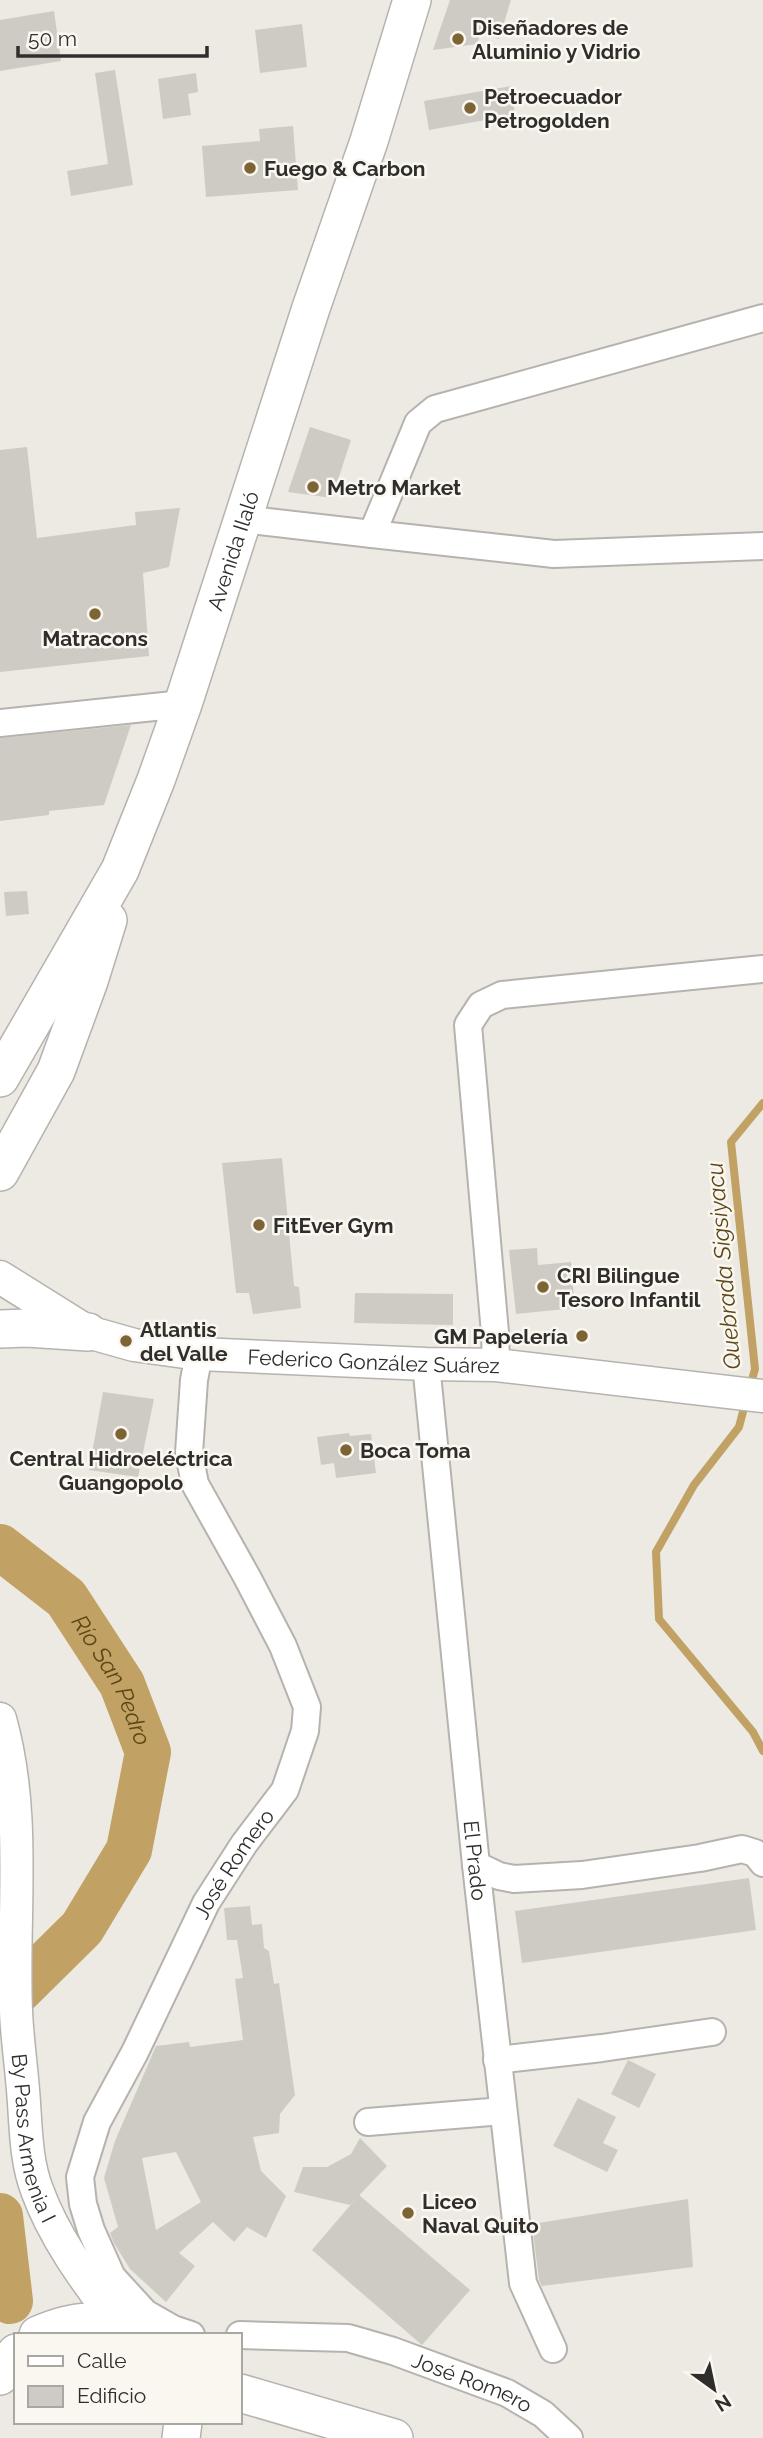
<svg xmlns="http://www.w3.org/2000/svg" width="763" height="2438" font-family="Raleway,sans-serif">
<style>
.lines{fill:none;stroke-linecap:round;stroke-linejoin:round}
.stream{stroke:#c1a264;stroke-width:8}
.river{stroke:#c1a264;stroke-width:46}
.building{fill:#cecbc5;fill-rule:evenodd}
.minor-casing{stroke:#b6b3ae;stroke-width:30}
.tertiary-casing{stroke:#b6b3ae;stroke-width:35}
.secondary-casing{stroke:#b6b3ae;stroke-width:40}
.minor{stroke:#fff;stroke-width:26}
.tertiary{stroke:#fff;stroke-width:32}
.secondary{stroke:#fff;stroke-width:37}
.poi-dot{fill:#7c6435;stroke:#faf7f1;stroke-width:2.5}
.labels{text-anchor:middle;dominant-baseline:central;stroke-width:5;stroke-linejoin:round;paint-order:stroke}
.poi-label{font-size:21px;font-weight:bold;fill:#302e2c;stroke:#faf7f1;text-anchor:start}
.street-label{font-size:21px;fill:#302e2c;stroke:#faf7f1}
.water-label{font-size:23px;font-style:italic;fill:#5d4716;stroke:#faf7f1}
</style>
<rect width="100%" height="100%" fill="#edeae4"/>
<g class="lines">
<g class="stream">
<path d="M 750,1387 L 755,1369 L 731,1142 L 763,1103"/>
<path d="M 746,1400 L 739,1427 L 694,1485 L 656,1552 L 659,1619 L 753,1732 L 763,1751"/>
</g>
<g class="river">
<path id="s1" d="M 0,1547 L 66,1598 L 122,1684 L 148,1752 L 129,1850 L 82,1928 L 0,2009 L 0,2012"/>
<path d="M 0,2216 L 10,2301"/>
</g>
</g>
<g class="building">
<path d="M 450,0 L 511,0 L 499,39 L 481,33 L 477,44 L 433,50 Z"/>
<path d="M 54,11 L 61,61 L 0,71 L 0,20 Z"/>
<path d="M 302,24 L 307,67 L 260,73 L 255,30 Z"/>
<path d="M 115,70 L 133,185 L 71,196 L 67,171 L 108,164 L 95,73 Z"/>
<path d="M 196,73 L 198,92 L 188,94 L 191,115 L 163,119 L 158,79 Z"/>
<path d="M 511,86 L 515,115 L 429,130 L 424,101 Z"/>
<path d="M 293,126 L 298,190 L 206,197 L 202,146 L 260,141 L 259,129 Z"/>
<path d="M 310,427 L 351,440 L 332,498 L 288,492 Z"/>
<path d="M 27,447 L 37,538 L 136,525 L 135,512 L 180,508 L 169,567 L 143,573 L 149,656 L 0,672 L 0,450 Z"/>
<path d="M 131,725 L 104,805 L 49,811 L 49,815 L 0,821 L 0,738 Z"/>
<path d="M 27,891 L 29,914 L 6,916 L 4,892 Z"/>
<path d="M 282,1158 L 294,1286 L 299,1287 L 301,1308 L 253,1314 L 249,1293 L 236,1293 L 222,1163 Z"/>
<path d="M 537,1248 L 538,1265 L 571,1262 L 575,1308 L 516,1314 L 509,1250 Z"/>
<path d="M 355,1293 L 453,1294 L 453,1325 L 354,1323 Z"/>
<path d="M 103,1392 L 154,1399 L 138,1477 L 89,1470 Z"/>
<path d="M 349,1433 L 350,1436 L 371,1434 L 376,1473 L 336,1478 L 334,1463 L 321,1465 L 317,1437 Z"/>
<path d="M 749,1878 L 756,1930 L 522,1963 L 515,1911 Z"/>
<path d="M 250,1906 L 252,1925 L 262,1924 L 264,1948 L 269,1951 L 274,1984 L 279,1983 L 295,2095 L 280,2114 L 279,2133 L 253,2137 L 261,2171 L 286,2196 L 266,2238 L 247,2227 L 234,2242 L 213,2222 L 179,2253 L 195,2266 L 166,2302 L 130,2269 L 114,2243 L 110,2233 L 118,2227 L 104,2178 L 115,2141 L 156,2046 L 189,2042 L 190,2047 L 243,2040 L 235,1979 L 243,1978 L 237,1940 L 227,1940 L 224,1908 ZM 176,2152 L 201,2202 L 156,2230 L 142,2158 Z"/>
<path d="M 628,2060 L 656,2074 L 639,2108 L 611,2094 Z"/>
<path d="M 578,2098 L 616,2117 L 603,2143 L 618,2150 L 607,2172 L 553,2146 Z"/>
<path d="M 360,2138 L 387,2166 L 350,2205 L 294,2192 L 303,2167 L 327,2167 L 351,2154 Z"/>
<path d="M 359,2195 L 470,2290 L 422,2345 L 312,2250 Z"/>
<path d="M 688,2199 L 693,2267 L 542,2286 L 539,2280 L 532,2224 Z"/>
</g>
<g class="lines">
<defs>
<g id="minor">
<path d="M 763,318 L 435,409 L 418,423 L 372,534 L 554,554 L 763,546"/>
<path d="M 242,519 L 372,534"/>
<path d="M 0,723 L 183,704"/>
<path id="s2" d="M 426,1364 L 476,1865 L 523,2283 L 553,2349"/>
<path d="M 496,1365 L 495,1333 L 468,1025 L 481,1005 L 502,995 L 763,969"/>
<path d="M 476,1865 L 499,1876 L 514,1879 L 582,1875 L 700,1858 L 742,1849 L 755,1853 L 763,1863"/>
<path d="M 497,2060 L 602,2048 L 712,2032"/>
<path d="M 368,2122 L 503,2111"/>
<path id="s3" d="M 191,2335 L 173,2329 L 145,2313 L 112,2277 L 91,2230 L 83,2204 L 80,2177 L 97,2122 L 135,2052 L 206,1903 L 244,1844 L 285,1790 L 305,1731 L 307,1707 L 283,1646 L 247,1577 L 195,1484 L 189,1453 L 194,1380 L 199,1354"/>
<path id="s4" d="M 240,2335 L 348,2338 L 393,2351 L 507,2393 L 543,2414 L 569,2438"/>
</g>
<g id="tertiary">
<path id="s5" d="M 0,1277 L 88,1332 L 134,1345 L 199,1354 L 426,1364 L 496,1365 L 763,1396"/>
<path id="s6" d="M 0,1719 C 27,1815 12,1913 16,2011 C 17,2037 21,2064 23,2090 C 26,2123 25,2159 37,2190 C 55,2240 89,2284 120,2326"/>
</g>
<g id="secondary">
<path id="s7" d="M 0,1078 L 120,870 L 156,780 L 183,704 L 311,308 L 369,141 L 412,0"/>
<path d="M 0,1172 L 56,1071 L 89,981 L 108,920"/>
<path d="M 0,1329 L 27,1328 L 88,1332"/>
<path d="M 38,2335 C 75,2319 100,2317 137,2335"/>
<path d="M 0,2376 L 16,2353"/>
<path d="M 240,2393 L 394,2438"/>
<path d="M 181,2438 L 183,2422"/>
</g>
</defs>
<use href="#minor" class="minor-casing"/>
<use href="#tertiary" class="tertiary-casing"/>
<use href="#secondary" class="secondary-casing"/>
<use href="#minor" class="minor"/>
<use href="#tertiary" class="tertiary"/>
<use href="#secondary" class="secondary"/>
</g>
<g class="poi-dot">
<circle cx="458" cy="39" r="7"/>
<circle cx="470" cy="108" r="7"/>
<circle cx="250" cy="168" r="7"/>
<circle cx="313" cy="487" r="7"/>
<circle cx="95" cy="614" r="7"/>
<circle cx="259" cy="1225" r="7"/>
<circle cx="543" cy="1287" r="7"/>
<circle cx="582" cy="1336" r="7"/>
<circle cx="126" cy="1341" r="7"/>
<circle cx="121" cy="1434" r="7"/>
<circle cx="346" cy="1450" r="7"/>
<circle cx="408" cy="2213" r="7"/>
</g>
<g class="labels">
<g class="poi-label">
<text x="472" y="27">Diseñadores de<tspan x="472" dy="24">Aluminio y Vidrio</tspan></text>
<text x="484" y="96">Petroecuador<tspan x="484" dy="24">Petrogolden</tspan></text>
<text x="264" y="168">Fuego &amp; Carbon</text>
<text x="327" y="487">Metro Market</text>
<text x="95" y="638" text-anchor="middle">Matracons</text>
<text x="273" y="1225">FitEver Gym</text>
<text x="557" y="1275">CRI Bilingue<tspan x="557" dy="24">Tesoro Infantil</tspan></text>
<text x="140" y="1329">Atlantis<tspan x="140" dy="24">del Valle</tspan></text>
<text x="568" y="1336" text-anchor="end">GM Papelería</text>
<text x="360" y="1450">Boca Toma</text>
<text x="121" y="1458" text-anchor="middle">Central Hidroeléctrica<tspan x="121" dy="24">Guangopolo</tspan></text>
<text x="422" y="2201">Liceo<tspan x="422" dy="24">Naval Quito</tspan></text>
</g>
<g class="street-label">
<text stroke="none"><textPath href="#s7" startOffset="579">Avenida Ilaló</textPath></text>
<text stroke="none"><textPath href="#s5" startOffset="392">Federico González Suárez</textPath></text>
<text stroke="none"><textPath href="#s2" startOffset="499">El Prado</textPath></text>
<text stroke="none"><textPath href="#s3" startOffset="556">José Romero</textPath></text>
<text stroke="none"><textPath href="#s6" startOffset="422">By Pass Armenia I</textPath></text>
<text stroke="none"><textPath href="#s4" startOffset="240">José Romero</textPath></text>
</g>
<g class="water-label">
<text transform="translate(723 1266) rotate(-95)">Quebrada Sigsiyacu</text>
<text stroke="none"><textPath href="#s1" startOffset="178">Río San Pedro</textPath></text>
</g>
</g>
<rect x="14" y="2333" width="228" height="91" fill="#faf7f1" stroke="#a9a7a2" stroke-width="2"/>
<rect x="28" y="2356" width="35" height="10" fill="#ffffff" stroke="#a9a7a2" stroke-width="2"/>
<text x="77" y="2368" font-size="21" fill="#302e2c">Calle</text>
<rect x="28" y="2386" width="35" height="21" fill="#cecbc5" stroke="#a9a7a2" stroke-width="2"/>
<text x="77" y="2403" font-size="21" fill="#302e2c">Edificio</text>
<g transform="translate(714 2389) rotate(147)" stroke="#faf7f1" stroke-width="5" paint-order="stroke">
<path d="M0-5L12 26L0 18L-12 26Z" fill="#302e2c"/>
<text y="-10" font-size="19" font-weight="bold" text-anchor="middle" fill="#302e2c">N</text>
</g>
<path d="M18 46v10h189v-10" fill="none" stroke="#302e2c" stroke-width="3.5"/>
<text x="28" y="46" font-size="21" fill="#302e2c" stroke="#faf7f1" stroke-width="5" paint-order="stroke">50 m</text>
</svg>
